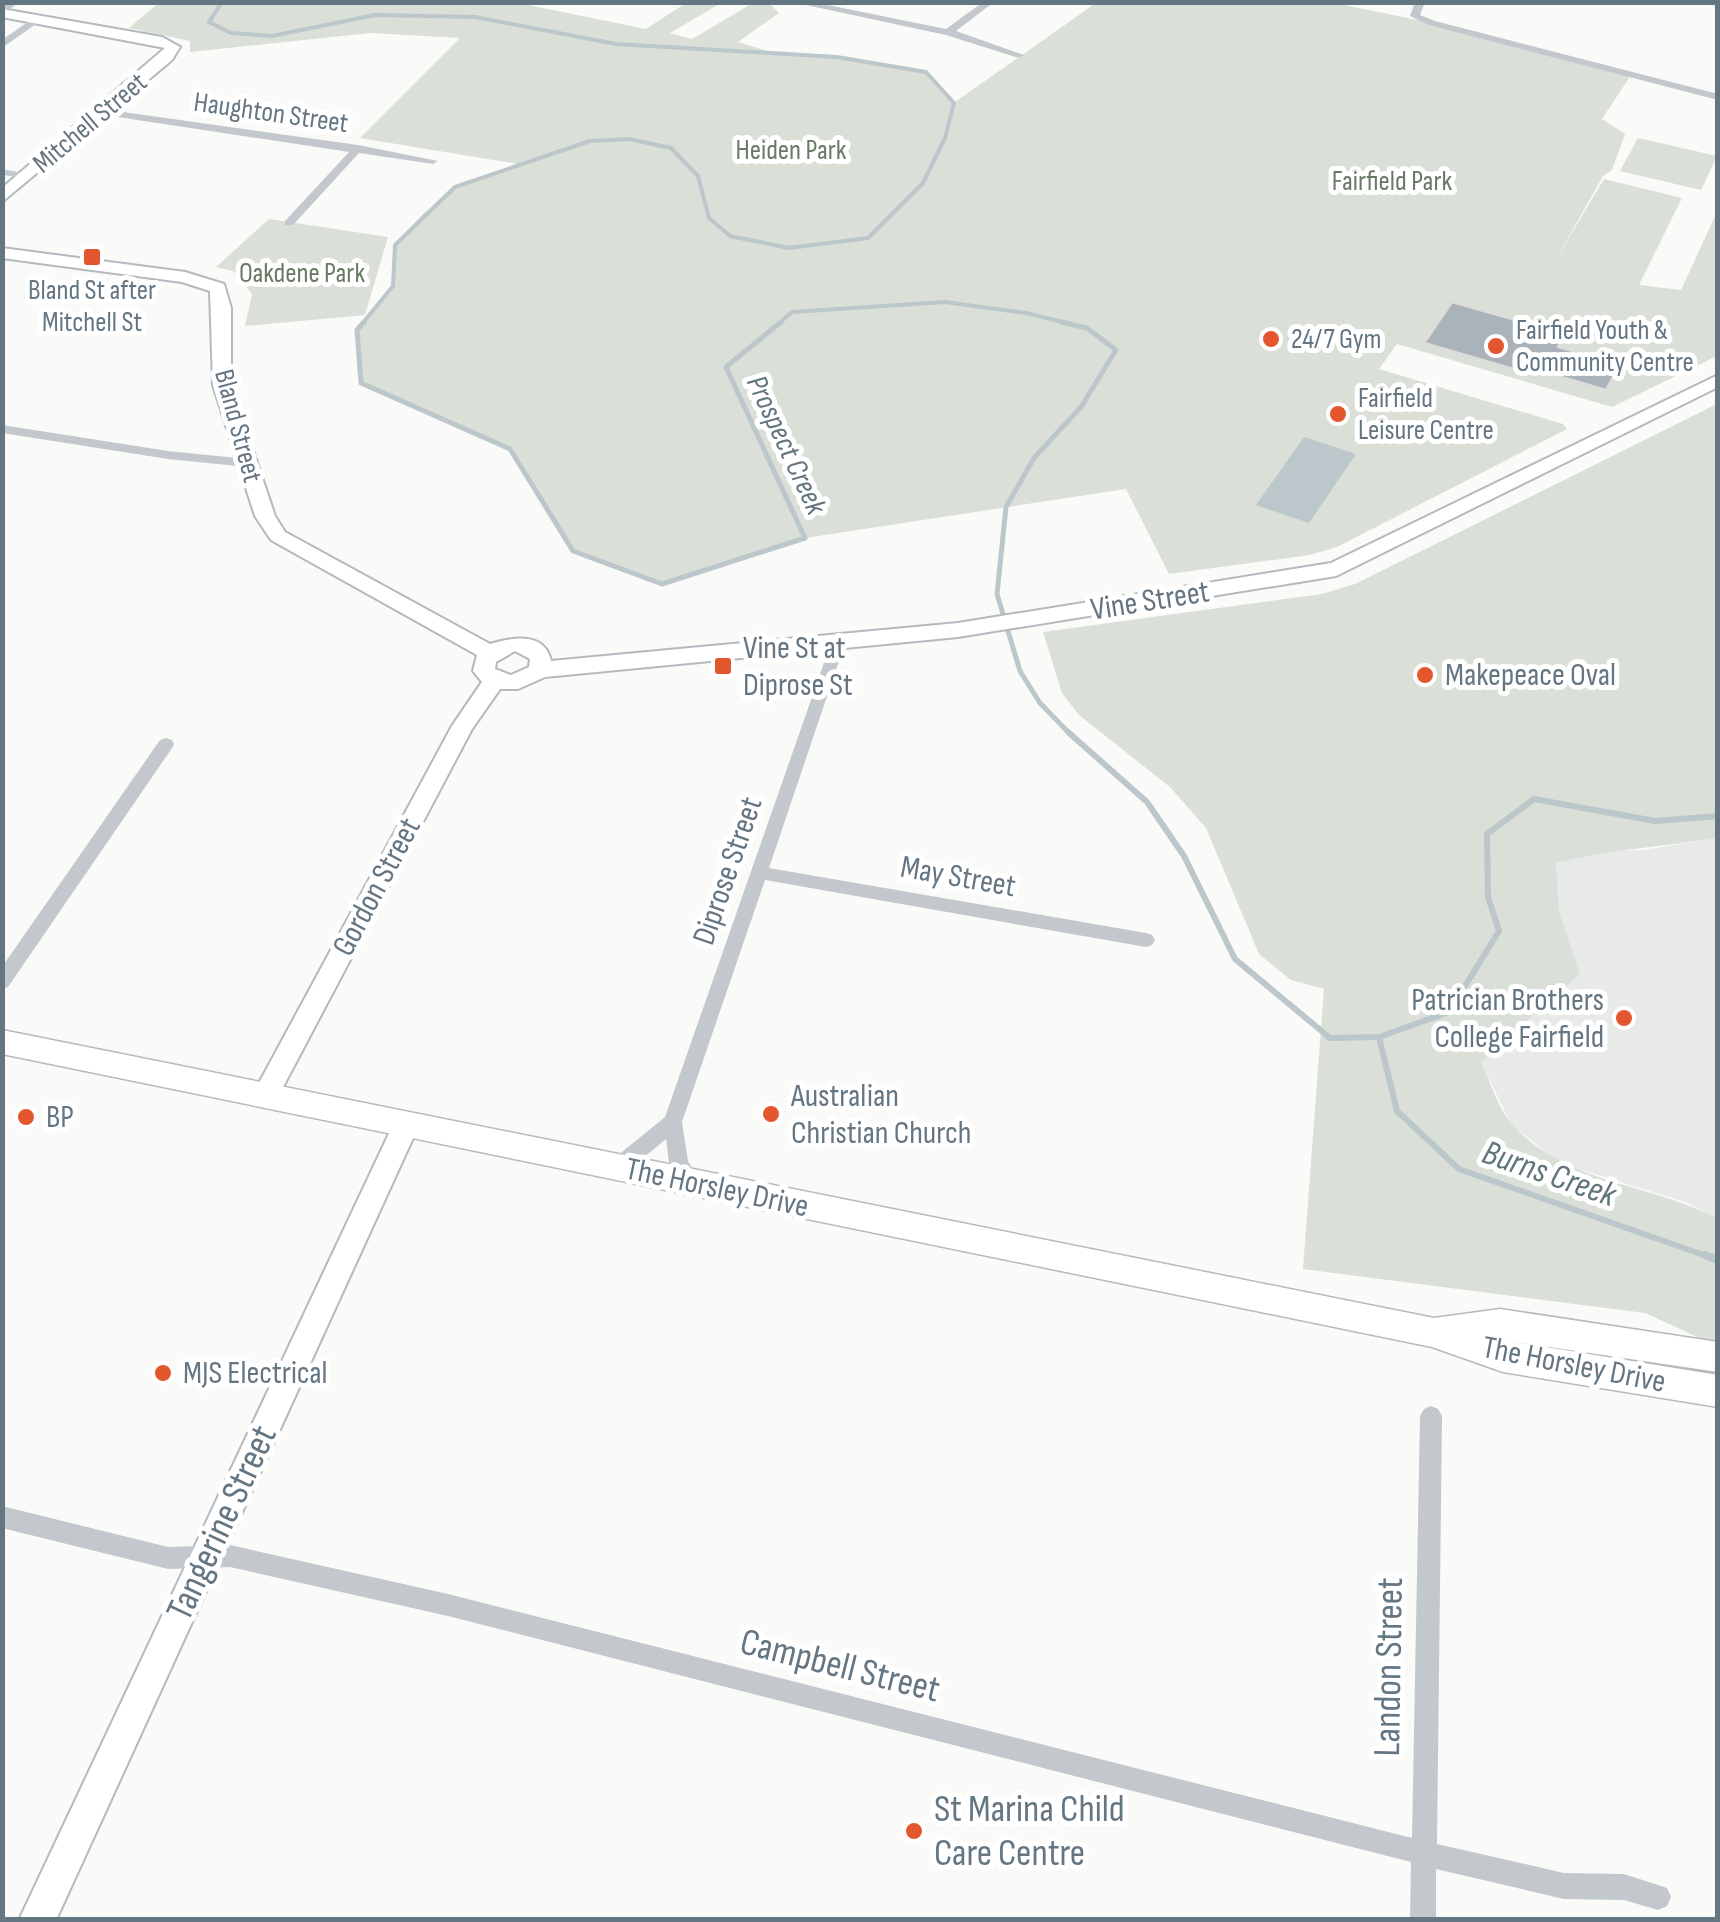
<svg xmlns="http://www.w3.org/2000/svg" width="1720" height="1922" font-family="'Sofia Sans Condensed',sans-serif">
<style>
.built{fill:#e8e9e9}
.green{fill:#dadfd7}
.water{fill:#bbc7cb}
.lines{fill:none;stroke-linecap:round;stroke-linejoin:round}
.stream-far3{stroke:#bbc7cb;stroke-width:4}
.stream-far2{stroke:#bbc7cb;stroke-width:5}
.stream-far1{stroke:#bbc7cb;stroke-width:6}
.stream{stroke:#bbc7cb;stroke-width:8}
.building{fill:#aab3b9;stroke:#dcdcda;stroke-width:2.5}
.secondary-casing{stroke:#b3babf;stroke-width:4}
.primary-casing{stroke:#b5babe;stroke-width:3}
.street{fill:#c3c8cc;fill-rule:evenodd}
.secondary{fill:#fff;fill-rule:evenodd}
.primary{fill:#fff;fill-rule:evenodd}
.poi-dot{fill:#e4572e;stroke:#fff;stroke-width:4}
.labels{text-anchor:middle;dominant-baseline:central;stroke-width:10;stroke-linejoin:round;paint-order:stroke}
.far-street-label{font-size:28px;fill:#657683;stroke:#fff}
.far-park-label{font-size:28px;fill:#687a64;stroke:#fff}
.far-poi-label{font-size:28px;fill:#657683;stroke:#fff;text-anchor:start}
.far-water-label{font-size:30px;font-style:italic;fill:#60757c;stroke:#fff}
.street-label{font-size:32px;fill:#657683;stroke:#fff}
.poi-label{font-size:32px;fill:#657683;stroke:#fff;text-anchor:start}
.water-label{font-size:35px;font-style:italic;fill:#60757c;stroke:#fff}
.near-street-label{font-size:38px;fill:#657683;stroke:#fff}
.near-poi-label{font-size:38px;fill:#657683;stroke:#fff;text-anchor:start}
</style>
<rect width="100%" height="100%" fill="#fafaf8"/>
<path class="built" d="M 1717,838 L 1717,1218 L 1688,1203 L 1559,1163 L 1511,1124 L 1481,1062 L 1580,974 L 1559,911 L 1555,863 L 1603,851 L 1644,850 Z"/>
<g class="green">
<path d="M 160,2 L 518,3 L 646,29 L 686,3 L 721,3 L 670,33 L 692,39 L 753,3 L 769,3 L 779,13 L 738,42 L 771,52 L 838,57 L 926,72 L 955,102 L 1096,3 L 1334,3 L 1432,23 L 1631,75 L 1602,119 L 1625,134 L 1612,170 L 1603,176 L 1554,263 L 1604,179 L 1682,198 L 1639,285 L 1681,290 L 1717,212 L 1717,356 L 1612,407 L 1397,344 L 1379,369 L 1563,424 L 1567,429 L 1337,547 L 1310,555 L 1169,574 L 1126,489 L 805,538 L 662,584 L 573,551 L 510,449 L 361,383 L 357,330 L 393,286 L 395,245 L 422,215 L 455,187 L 518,164 L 360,138 L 460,38 L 371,33 L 190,52 L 190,41 L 129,28 Z"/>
<path d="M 1638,138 L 1717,156 L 1701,190 L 1620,171 Z"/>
<path d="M 269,219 L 388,237 L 365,315 L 245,326 L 252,294 L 233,271 L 216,267 Z"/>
<path d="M 1717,404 L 1717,838 C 1663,847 1609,849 1556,863 L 1559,911 L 1580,974 L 1481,1062 C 1490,1081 1498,1109 1513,1125 C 1564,1183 1652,1184 1717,1218 L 1717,1346 L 1645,1313 L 1303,1269 L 1324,989 L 1291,980 L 1259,954 L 1206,828 L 1170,787 L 1079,715 L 1062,693 L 1043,632 L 1322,594 L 1355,584 Z"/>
</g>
<path class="water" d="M 1304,437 L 1356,454 L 1309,523 L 1256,505 Z"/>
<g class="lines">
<g class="stream-far3">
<path d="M 222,2 L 209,22 L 231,33 L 272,36 L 375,15 L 475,17 L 616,44 L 837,57 L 926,72 L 954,103 L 945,138 L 923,183 L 868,238 L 789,248 L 730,236 L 709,218 L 698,176 L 671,148 L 629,139 L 590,141 L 455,187 L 395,245 L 393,286 L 362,324"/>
<path d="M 778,324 L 792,312 L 945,302 L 1026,313 L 1071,324"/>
</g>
<g class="stream-far2">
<path d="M 364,322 L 357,330 L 361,383 L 510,449 L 573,551 L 662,584 L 805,538 L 726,367 L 781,322"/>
<path d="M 1061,322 L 1087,328 L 1116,350 L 1081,407 L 1034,458 L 1006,507 L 997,594 L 1020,671 L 1040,703 L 1071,735"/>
</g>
<g class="stream-far1">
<path d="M 1068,732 L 1147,802 L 1184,856 L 1235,959 L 1330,1038 L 1379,1037 L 1449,1012 L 1499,931 L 1488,897 L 1487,834 L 1534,799 L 1655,821 L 1718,816"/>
<path d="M 1379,1037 L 1397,1111 L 1459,1169 L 1712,1258"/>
</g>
<path class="stream" d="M 1705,1255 L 1718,1260"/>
</g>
<path class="building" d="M 1452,302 L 1565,334 L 1558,347 L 1620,364 L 1606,390 L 1544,372 L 1541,377 L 1424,343 Z"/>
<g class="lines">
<defs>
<g id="secondary">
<path d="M 2,9 L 162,37 L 180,47 L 172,60 L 2,202 L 2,188 L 165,48 L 2,17 Z"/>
<path d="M 2,248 L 185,272 L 224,284 L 231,308 L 231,385 L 275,516 L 285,532 L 490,644 C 513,637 545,632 551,661 L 958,623 L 1331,563 L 1718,375 L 1718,387 L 1336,576 L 958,637 L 545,677 L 518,689 L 500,689 L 472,729 L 274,1104 L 265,1107 L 256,1104 L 252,1096 L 452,726 L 482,682 L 473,671 L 477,655 L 271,540 L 255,516 L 213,385 L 210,291 L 182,282 L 2,258 ZM 515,651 L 530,659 L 529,667 L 511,675 L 495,669 L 496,662 Z"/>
<path d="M 406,1114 L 416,1117 L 419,1125 L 56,1920 L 19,1920 L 393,1125 L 396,1117 Z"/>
</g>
<path id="primary" d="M 2,1030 L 1434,1318 L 1500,1309 L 1718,1342 L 1718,1372 L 1496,1339 L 1718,1375 L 1718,1407 L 1503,1372 L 1432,1347 L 2,1054 Z"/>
</defs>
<use href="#secondary" class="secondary-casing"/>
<use href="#primary" class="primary-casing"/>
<g class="street">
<path d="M 8,2 L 19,2 L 2,15 L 2,7 Z"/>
<path d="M 792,2 L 813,2 L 946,29 L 983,2 L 994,2 L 956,31 L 1024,55 L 1019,58 L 946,35 Z"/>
<path d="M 1415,2 L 1425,2 L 1420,15 L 1435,21 L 1718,94 L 1718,100 L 1429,25 L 1410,16 Z"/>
<path d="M 35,17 L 43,19 L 2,48 L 2,40 Z"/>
<path d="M 102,109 L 358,145 L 438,161 L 433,164 L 359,153 L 293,225 L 285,225 L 285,221 L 349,152 L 98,114 L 98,110 Z"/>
<path d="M 2,169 L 34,175 L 28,178 L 2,175 Z"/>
<path d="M 2,425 L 168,451 L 247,459 L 254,463 L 247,467 L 168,459 L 2,433 Z"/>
<path d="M 839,635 L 846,640 L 769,868 L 1146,933 L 1152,935 L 1155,940 L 1152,945 L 1146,947 L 765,880 L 682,1122 L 688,1161 L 700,1182 L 697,1188 L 690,1190 L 683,1188 L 669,1162 L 666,1139 L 625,1173 L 618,1175 L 611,1173 L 608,1167 L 611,1161 L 665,1117 L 832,640 Z"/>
<path d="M 166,738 L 172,740 L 174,744 L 172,748 L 8,987 L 2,989 L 2,967 L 160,740 Z"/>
<path d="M 1431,1406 L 1438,1409 L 1442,1416 L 1437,1844 L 1564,1873 L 1624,1874 L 1667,1888 L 1671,1897 L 1667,1906 L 1658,1910 L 1624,1900 L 1564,1899 L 1436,1869 L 1436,1920 L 1410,1920 L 1411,1862 L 448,1616 L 230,1567 L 168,1569 L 2,1528 L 2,1506 L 168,1547 L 230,1545 L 448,1594 L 1412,1838 L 1420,1416 L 1424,1409 Z"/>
</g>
<use href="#secondary" class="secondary"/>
<use href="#primary" class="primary"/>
</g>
<g class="poi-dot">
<rect x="82" y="247" width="20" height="20" rx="5"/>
<circle cx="1271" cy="339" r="10"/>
<circle cx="1496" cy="346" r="10"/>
<circle cx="1338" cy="414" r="10"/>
<rect x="713" y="656" width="20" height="20" rx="5"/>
<circle cx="1425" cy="675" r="10"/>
<circle cx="1624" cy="1018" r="10"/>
<circle cx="771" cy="1114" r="10"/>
<circle cx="26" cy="1117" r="10"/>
<circle cx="163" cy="1373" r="10"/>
<circle cx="914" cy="1831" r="10"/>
</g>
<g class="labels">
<g class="far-street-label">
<text transform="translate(271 113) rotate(8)">Haughton Street</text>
<text transform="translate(90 123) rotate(-40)">Mitchell Street</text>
<text transform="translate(238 426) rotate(75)">Bland Street</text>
</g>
<g class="far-park-label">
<text x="791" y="150">Heiden Park</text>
<text x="1392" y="181">Fairfield Park</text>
<text x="302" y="273">Oakdene Park</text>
</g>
<g class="far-poi-label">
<text x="92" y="290" text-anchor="middle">Bland St after<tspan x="92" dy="32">Mitchell St</tspan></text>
<text x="1516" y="330">Fairfield Youth &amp;<tspan x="1516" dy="32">Community Centre</tspan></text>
<text x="1291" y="339">24/7 Gym</text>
<text x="1358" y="398">Fairfield<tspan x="1358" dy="32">Leisure Centre</tspan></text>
</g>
<g class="far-water-label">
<text transform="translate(786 445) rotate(65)">Prospect Creek</text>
</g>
<g class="street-label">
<text transform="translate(1150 601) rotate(-9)">Vine Street</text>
<text transform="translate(728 871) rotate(-71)">Diprose Street</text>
<text transform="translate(958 877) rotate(10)">May Street</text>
<text transform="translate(377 887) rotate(-62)">Gordon Street</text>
<text transform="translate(717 1188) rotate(12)">The Horsley Drive</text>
<text transform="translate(1574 1365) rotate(11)">The Horsley Drive</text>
</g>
<g class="poi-label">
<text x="743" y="648">Vine St at<tspan x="743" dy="37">Diprose St</tspan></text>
<text x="1445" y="675">Makepeace Oval</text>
<text x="1604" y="1000" text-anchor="end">Patrician Brothers<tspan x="1604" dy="37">College Fairfield</tspan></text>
<text x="791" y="1096">Australian<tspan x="791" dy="37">Christian Church</tspan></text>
<text x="46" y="1117">BP</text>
<text x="183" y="1373">MJS Electrical</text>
</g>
<g class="water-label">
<text transform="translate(1549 1174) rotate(19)">Burns Creek</text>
</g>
<g class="near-street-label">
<text transform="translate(222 1523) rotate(-65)">Tangerine Street</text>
<text transform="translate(840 1666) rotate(14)">Campbell Street</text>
<text transform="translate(1389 1667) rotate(-89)">Landon Street</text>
</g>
<g class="near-poi-label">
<text x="934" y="1809">St Marina Child<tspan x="934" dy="44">Care Centre</tspan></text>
</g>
</g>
<rect width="1720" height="1922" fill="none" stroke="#657683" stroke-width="10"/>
</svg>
